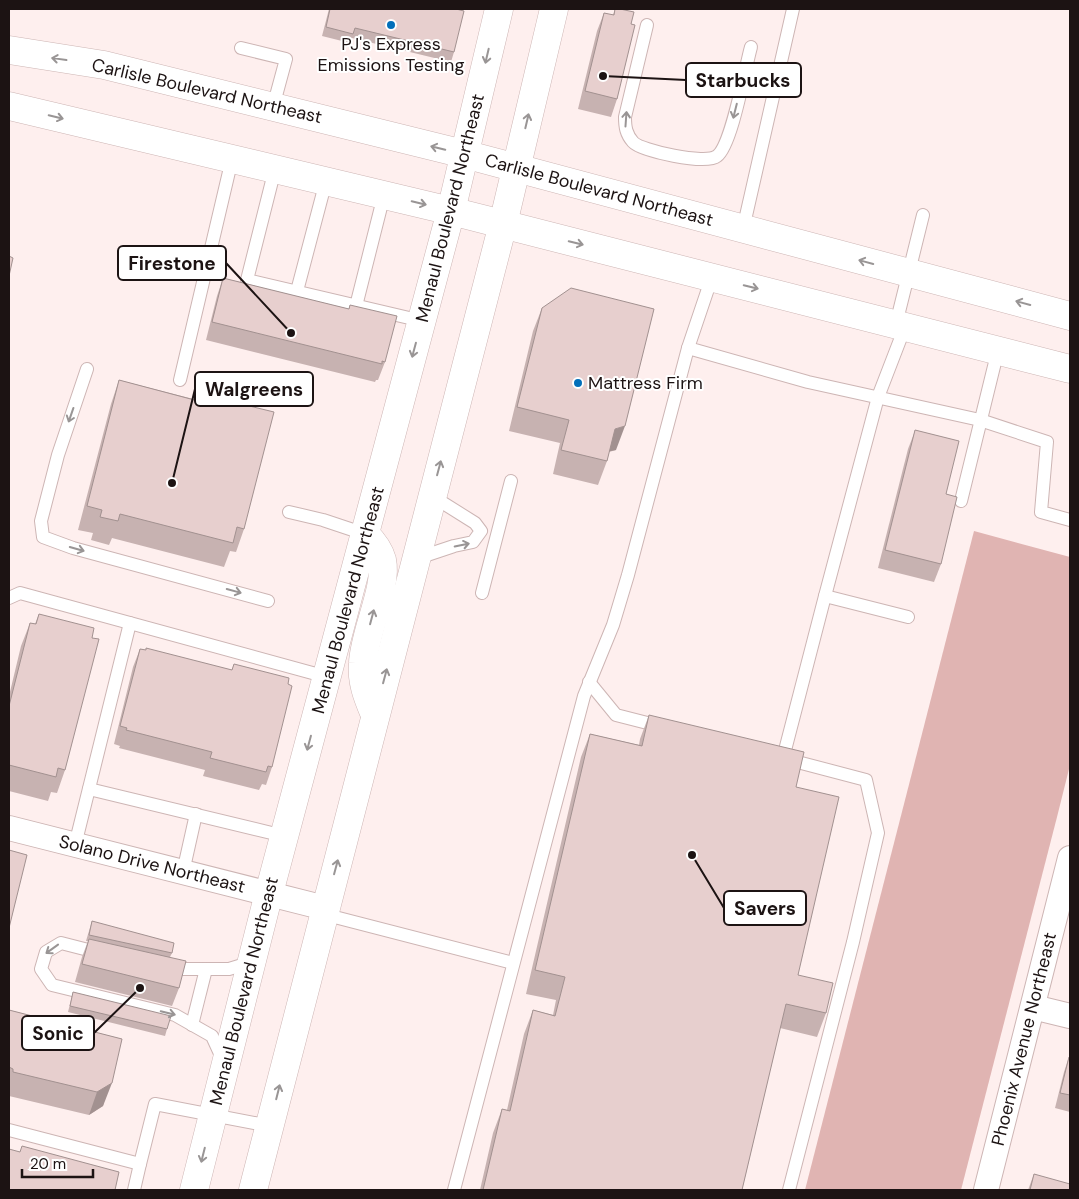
<svg xmlns="http://www.w3.org/2000/svg" width="1079" height="1199" font-family="'DM Sans',sans-serif">
<style>
.green{fill:#e0b4b2}
.lines{fill:none;stroke-linecap:round;stroke-linejoin:round}
.lane-casing{stroke:#cdb5b4;stroke-width:14}
.street-casing{stroke:#cdb5b4;stroke-width:26}
.secondary-casing{stroke:#cdb5b4;stroke-width:29}
.lane{stroke:#fff;stroke-width:12}
.street{stroke:#fff;stroke-width:24}
.secondary{stroke:#fff;stroke-width:28}
.wall{fill:#c7b2b1}
.shaded-wall{fill:#a29190}
.building{fill:#e7cfce;stroke:#a29190}
.oneway{stroke:#999595}
.poi-dot{fill:#026fba;stroke:#fff;stroke-width:2}
.labels{text-anchor:middle;dominant-baseline:central;stroke-width:4;stroke-linejoin:round;paint-order:stroke}
.poi-label{font-size:18px;fill:#1c1313;stroke:#fff}
.street-label{font-size:18px;fill:#1c1313;stroke:#fff}
.leader{fill:none;stroke:#1c1313;stroke-width:2}
.callout-dot{fill:#1c1313;stroke:#fff;stroke-width:2}
.callout{fill:#fff;stroke:#1c1313;stroke-width:2}
.callout-label{font-size:19px;text-anchor:middle;font-weight:bold;fill:#1c1313}
</style>
<rect width="100%" height="100%" fill="#feefee"/>
<path class="green" d="M 974,531 L 1070,557 L 1070,765 L 1057,817 L 961,1190 L 805,1190 Z"/>
<g class="lines">
<defs>
<g id="lane">
<path d="M 647,25 L 625,117 C 625,127 626,134 633,142 C 641,151 706,165 717,156 C 732,145 745,68 751,47"/>
<path d="M 241,48 L 286,59 L 273,107"/>
<path d="M 275,169 L 247,280 L 422,321"/>
<path d="M 743,229 L 793,9"/>
<path d="M 712,277 L 688,348 L 808,382 L 980,420 L 1047,442 L 1041,512 L 1070,520"/>
<path d="M 297,291 L 326,181"/>
<path d="M 356,306 L 384,195"/>
<path d="M 896,324 L 923,215"/>
<path d="M 905,327 L 878,397 L 825,596 L 908,617"/>
<path d="M 87,369 L 58,455 L 41,521 L 43,537 L 73,548 L 268,601"/>
<path d="M 180,380 L 232,159"/>
<path d="M 961,501 L 998,350"/>
<path d="M 289,512 L 323,520 L 365,534"/>
<path d="M 415,559 L 454,546 L 473,542 L 481,531 L 475,523 L 432,496"/>
<path d="M 482,593 L 511,481"/>
<path d="M 9,598 L 20,593 L 327,677"/>
<path d="M 589,682 L 616,715 L 663,727"/>
<path d="M 783,758 L 825,596"/>
<path d="M 786,759 L 866,780 L 878,833 L 853,942 L 789,1190"/>
<path d="M 89,789 L 284,836"/>
<path d="M 75,845 L 130,623"/>
<path d="M 183,872 L 196,814"/>
<path d="M 323,914 L 513,963"/>
<path d="M 100,953 L 61,943 L 46,952 L 41,969 L 52,985 L 175,1015 L 212,1036 L 223,1060"/>
<path d="M 168,969 L 229,969 L 252,962"/>
<path d="M 192,1025 L 206,969"/>
<path d="M 9,1130 L 140,1164 L 155,1104 L 270,1126"/>
<path d="M 134,1190 L 140,1164"/>
<path d="M 454,1190 L 584,696 L 613,625 L 628,575 L 688,348"/>
</g>
<g id="street">
<path d="M 9,828 L 325,908"/>
<path d="M 1033,1007 L 1070,1016"/>
<path d="M 986,1190 L 1070,858"/>
</g>
<g id="secondary">
<path d="M 9,50 L 104,65 L 464,154 L 1070,316"/>
<path d="M 9,106 L 451,211 L 1070,369"/>
<path d="M 365,534 C 372,541 379,549 382,560 C 388,587 364,633 363,663 C 361,682 368,698 375,715"/>
<path d="M 194,1190 L 269,893 L 451,211 L 499,9"/>
<path d="M 253,1190 L 503,224 L 554,9"/>
</g>
</defs>
<use href="#lane" class="lane-casing"/>
<use href="#street" class="street-casing"/>
<use href="#secondary" class="secondary-casing"/>
<use href="#lane" class="lane"/>
<use href="#street" class="street"/>
<use href="#secondary" class="secondary"/>
</g>
<g class="wall">
<path d="M 329,9 L 456,9 L 454,52 L 451,62 L 352,38 L 350,43 L 322,36 Z"/>
<path d="M 615,9 L 631,24 L 617,99 L 611,117 L 578,109 L 597,31 L 604,13 L 613,15 Z"/>
<path d="M 223,278 L 349,309 L 350,305 L 385,362 L 378,380 L 376,380 L 375,382 L 206,340 L 217,296 Z"/>
<path d="M 542,308 L 616,450 L 609,452 L 607,461 L 598,485 L 553,474 L 560,443 L 509,431 L 533,331 Z"/>
<path d="M 119,380 L 201,401 L 204,395 L 244,529 L 236,552 L 230,551 L 224,567 L 112,538 L 109,545 L 91,540 L 93,533 L 78,530 L 111,404 Z"/>
<path d="M 915,431 L 941,564 L 934,582 L 878,568 L 908,449 Z"/>
<path d="M 39,614 L 92,638 L 65,770 L 57,793 L 51,792 L 48,801 L 9,791 L 9,696 L 21,646 L 30,623 L 35,624 Z"/>
<path d="M 140,649 L 232,670 L 234,664 L 272,767 L 266,785 L 262,784 L 259,790 L 203,776 L 205,770 L 119,748 L 120,746 L 114,744 L 133,667 Z"/>
<path d="M 649,715 L 796,787 L 798,975 L 826,1013 L 817,1037 L 780,1028 L 742,1190 L 480,1190 L 493,1133 L 502,1109 L 507,1110 L 524,1034 L 533,1010 L 553,1015 L 556,1000 L 526,994 L 581,757 L 590,734 L 639,745 L 640,739 Z"/>
<path d="M 92,921 L 172,953 L 170,957 L 179,988 L 172,1006 L 75,982 L 82,957 L 88,941 L 86,941 Z"/>
<path d="M 73,992 L 167,1029 L 165,1036 L 68,1012 Z"/>
<path d="M 9,1010 L 122,1039 L 103,1106 L 89,1115 L 9,1096 Z"/>
<path d="M 1069,1057 L 1070,1057 L 1070,1112 L 1055,1108 L 1064,1072 Z"/>
<path d="M 1034,1174 L 1070,1190 L 1028,1190 Z"/>
</g>
<g class="shaded-wall">
<path d="M 625,426 L 616,450 L 606,452 L 615,429 Z"/>
<path d="M 112,1083 L 103,1106 L 89,1115 L 97,1092 Z"/>
</g>
<g class="building">
<path d="M 330,9 L 456,9 L 464,11 L 454,52 L 355,28 L 353,34 L 326,27 Z"/>
<path d="M 615,9 L 620,9 L 634,12 L 631,24 L 635,25 L 617,99 L 585,91 L 604,13 L 614,15 Z"/>
<path d="M 9,256 L 13,258 L 9,276 Z"/>
<path d="M 223,278 L 349,309 L 350,305 L 397,316 L 385,362 L 382,361 L 382,364 L 212,322 Z"/>
<path d="M 571,288 L 654,309 L 625,426 L 615,429 L 607,461 L 561,450 L 569,420 L 517,407 L 542,308 Z"/>
<path d="M 119,380 L 202,402 L 204,395 L 274,412 L 244,529 L 237,527 L 233,543 L 120,514 L 118,521 L 100,517 L 102,510 L 87,506 Z"/>
<path d="M 915,430 L 959,441 L 946,494 L 957,497 L 941,564 L 885,550 Z"/>
<path d="M 39,614 L 94,628 L 92,638 L 99,639 L 65,770 L 58,768 L 56,777 L 9,765 L 9,706 L 30,623 L 36,624 Z"/>
<path d="M 146,648 L 232,670 L 234,664 L 289,678 L 288,684 L 292,686 L 272,767 L 268,766 L 266,772 L 210,758 L 212,752 L 126,730 L 127,728 L 120,726 L 140,649 L 146,650 Z"/>
<path d="M 649,715 L 804,752 L 796,787 L 839,797 L 798,975 L 833,983 L 826,1013 L 786,1004 L 742,1190 L 483,1190 L 502,1109 L 510,1111 L 533,1010 L 555,1016 L 565,977 L 535,970 L 590,734 L 642,746 Z"/>
<path d="M 9,850 L 27,855 L 9,928 Z"/>
<path d="M 92,921 L 174,943 L 172,953 L 89,935 Z"/>
<path d="M 89,939 L 186,961 L 179,988 L 82,964 Z"/>
<path d="M 73,992 L 171,1016 L 167,1029 L 70,1006 Z"/>
<path d="M 9,1010 L 122,1039 L 112,1083 L 97,1092 L 13,1072 L 13,1069 L 9,1067 Z"/>
<path d="M 1069,1057 L 1070,1057 L 1070,1095 L 1060,1093 Z"/>
<path d="M 22,1146 L 119,1172 L 115,1190 L 9,1190 L 9,1149 L 20,1152 Z"/>
<path d="M 1034,1174 L 1070,1184 L 1070,1190 L 1030,1190 Z"/>
</g>
<defs><path id="oneway-shaft" d="M-6 0H5M1.5-3L5.5 0L1.5 3" fill="none" stroke-width="1.6" stroke-linecap="round" stroke-linejoin="round" transform="scale(1.25)"/></defs>
<g class="oneway">
<use href="#oneway-shaft" transform="translate(487 56) rotate(103)"/>
<use href="#oneway-shaft" transform="translate(59 59) rotate(-172)"/>
<use href="#oneway-shaft" transform="translate(735 111) rotate(104)"/>
<use href="#oneway-shaft" transform="translate(56 117) rotate(13)"/>
<use href="#oneway-shaft" transform="translate(626 119) rotate(-86)"/>
<use href="#oneway-shaft" transform="translate(527 121) rotate(-77)"/>
<use href="#oneway-shaft" transform="translate(438 148) rotate(-166)"/>
<use href="#oneway-shaft" transform="translate(419 203) rotate(13)"/>
<use href="#oneway-shaft" transform="translate(576 243) rotate(14)"/>
<use href="#oneway-shaft" transform="translate(866 262) rotate(-165)"/>
<use href="#oneway-shaft" transform="translate(751 287) rotate(14)"/>
<use href="#oneway-shaft" transform="translate(1023 303) rotate(-165)"/>
<use href="#oneway-shaft" transform="translate(414 350) rotate(105)"/>
<use href="#oneway-shaft" transform="translate(71 415) rotate(109)"/>
<use href="#oneway-shaft" transform="translate(439 468) rotate(-75)"/>
<use href="#oneway-shaft" transform="translate(462 545) rotate(-12)"/>
<use href="#oneway-shaft" transform="translate(77 549) rotate(16)"/>
<use href="#oneway-shaft" transform="translate(234 591) rotate(15)"/>
<use href="#oneway-shaft" transform="translate(372 617) rotate(-75)"/>
<use href="#oneway-shaft" transform="translate(385 676) rotate(-75)"/>
<use href="#oneway-shaft" transform="translate(309 743) rotate(105)"/>
<use href="#oneway-shaft" transform="translate(336 867) rotate(-75)"/>
<use href="#oneway-shaft" transform="translate(52 949) rotate(144)"/>
<use href="#oneway-shaft" transform="translate(168 1013) rotate(14)"/>
<use href="#oneway-shaft" transform="translate(278 1092) rotate(-76)"/>
<use href="#oneway-shaft" transform="translate(203 1155) rotate(104)"/>
</g>
<g class="poi-dot">
<circle cx="391" cy="25" r="5"/>
<circle cx="578" cy="383" r="5"/>
</g>
<g class="labels">
<g class="poi-label">
<text x="391" y="44">PJ's Express<tspan x="391" dy="21">Emissions Testing</tspan></text>
<text x="588" y="383" text-anchor="start">Mattress Firm</text>
</g>
<g class="street-label">
<text transform="translate(207 91) rotate(13)">Carlisle Boulevard Northeast</text>
<text transform="translate(599 190) rotate(15)">Carlisle Boulevard Northeast</text>
<text transform="translate(450 208) rotate(-76)">Menaul Boulevard Northeast</text>
<text transform="translate(348 600) rotate(-75)">Menaul Boulevard Northeast</text>
<text transform="translate(152 864) rotate(14)">Solano Drive Northeast</text>
<text transform="translate(244 991) rotate(-76)">Menaul Boulevard Northeast</text>
<text transform="translate(1024 1039) rotate(-76)">Phoenix Avenue Northeast</text>
</g>
</g>
<path class="leader" d="M603 76L686 80M291 333L226 263M172 483L195 389M692 855L724 908M140 988L94 1033"/>
<g class="callout-dot">
<circle cx="603" cy="76" r="5"/>
<circle cx="291" cy="333" r="5"/>
<circle cx="172" cy="483" r="5"/>
<circle cx="692" cy="855" r="5"/>
<circle cx="140" cy="988" r="5"/>
</g>
<g class="callout">
<rect x="686" y="63" width="115" height="34" rx="5"/>
<rect x="118" y="246" width="108" height="34" rx="5"/>
<rect x="195" y="372" width="118" height="34" rx="5"/>
<rect x="724" y="891" width="82" height="34" rx="5"/>
<rect x="22" y="1016" width="72" height="34" rx="5"/>
</g>
<g class="callout-label">
<text x="743" y="87">Starbucks</text>
<text x="172" y="270">Firestone</text>
<text x="254" y="396">Walgreens</text>
<text x="765" y="915">Savers</text>
<text x="58" y="1040">Sonic</text>
</g>
<rect width="1079" height="1199" fill="none" stroke="#1c1313" stroke-width="20"/>
<path d="M22 1169v8h71v-8" fill="none" stroke="#1c1313" stroke-width="2.5"/>
<text x="30" y="1169" font-size="15" fill="#1c1313" stroke="#ffffff" stroke-width="4" paint-order="stroke">20 m</text>
</svg>
